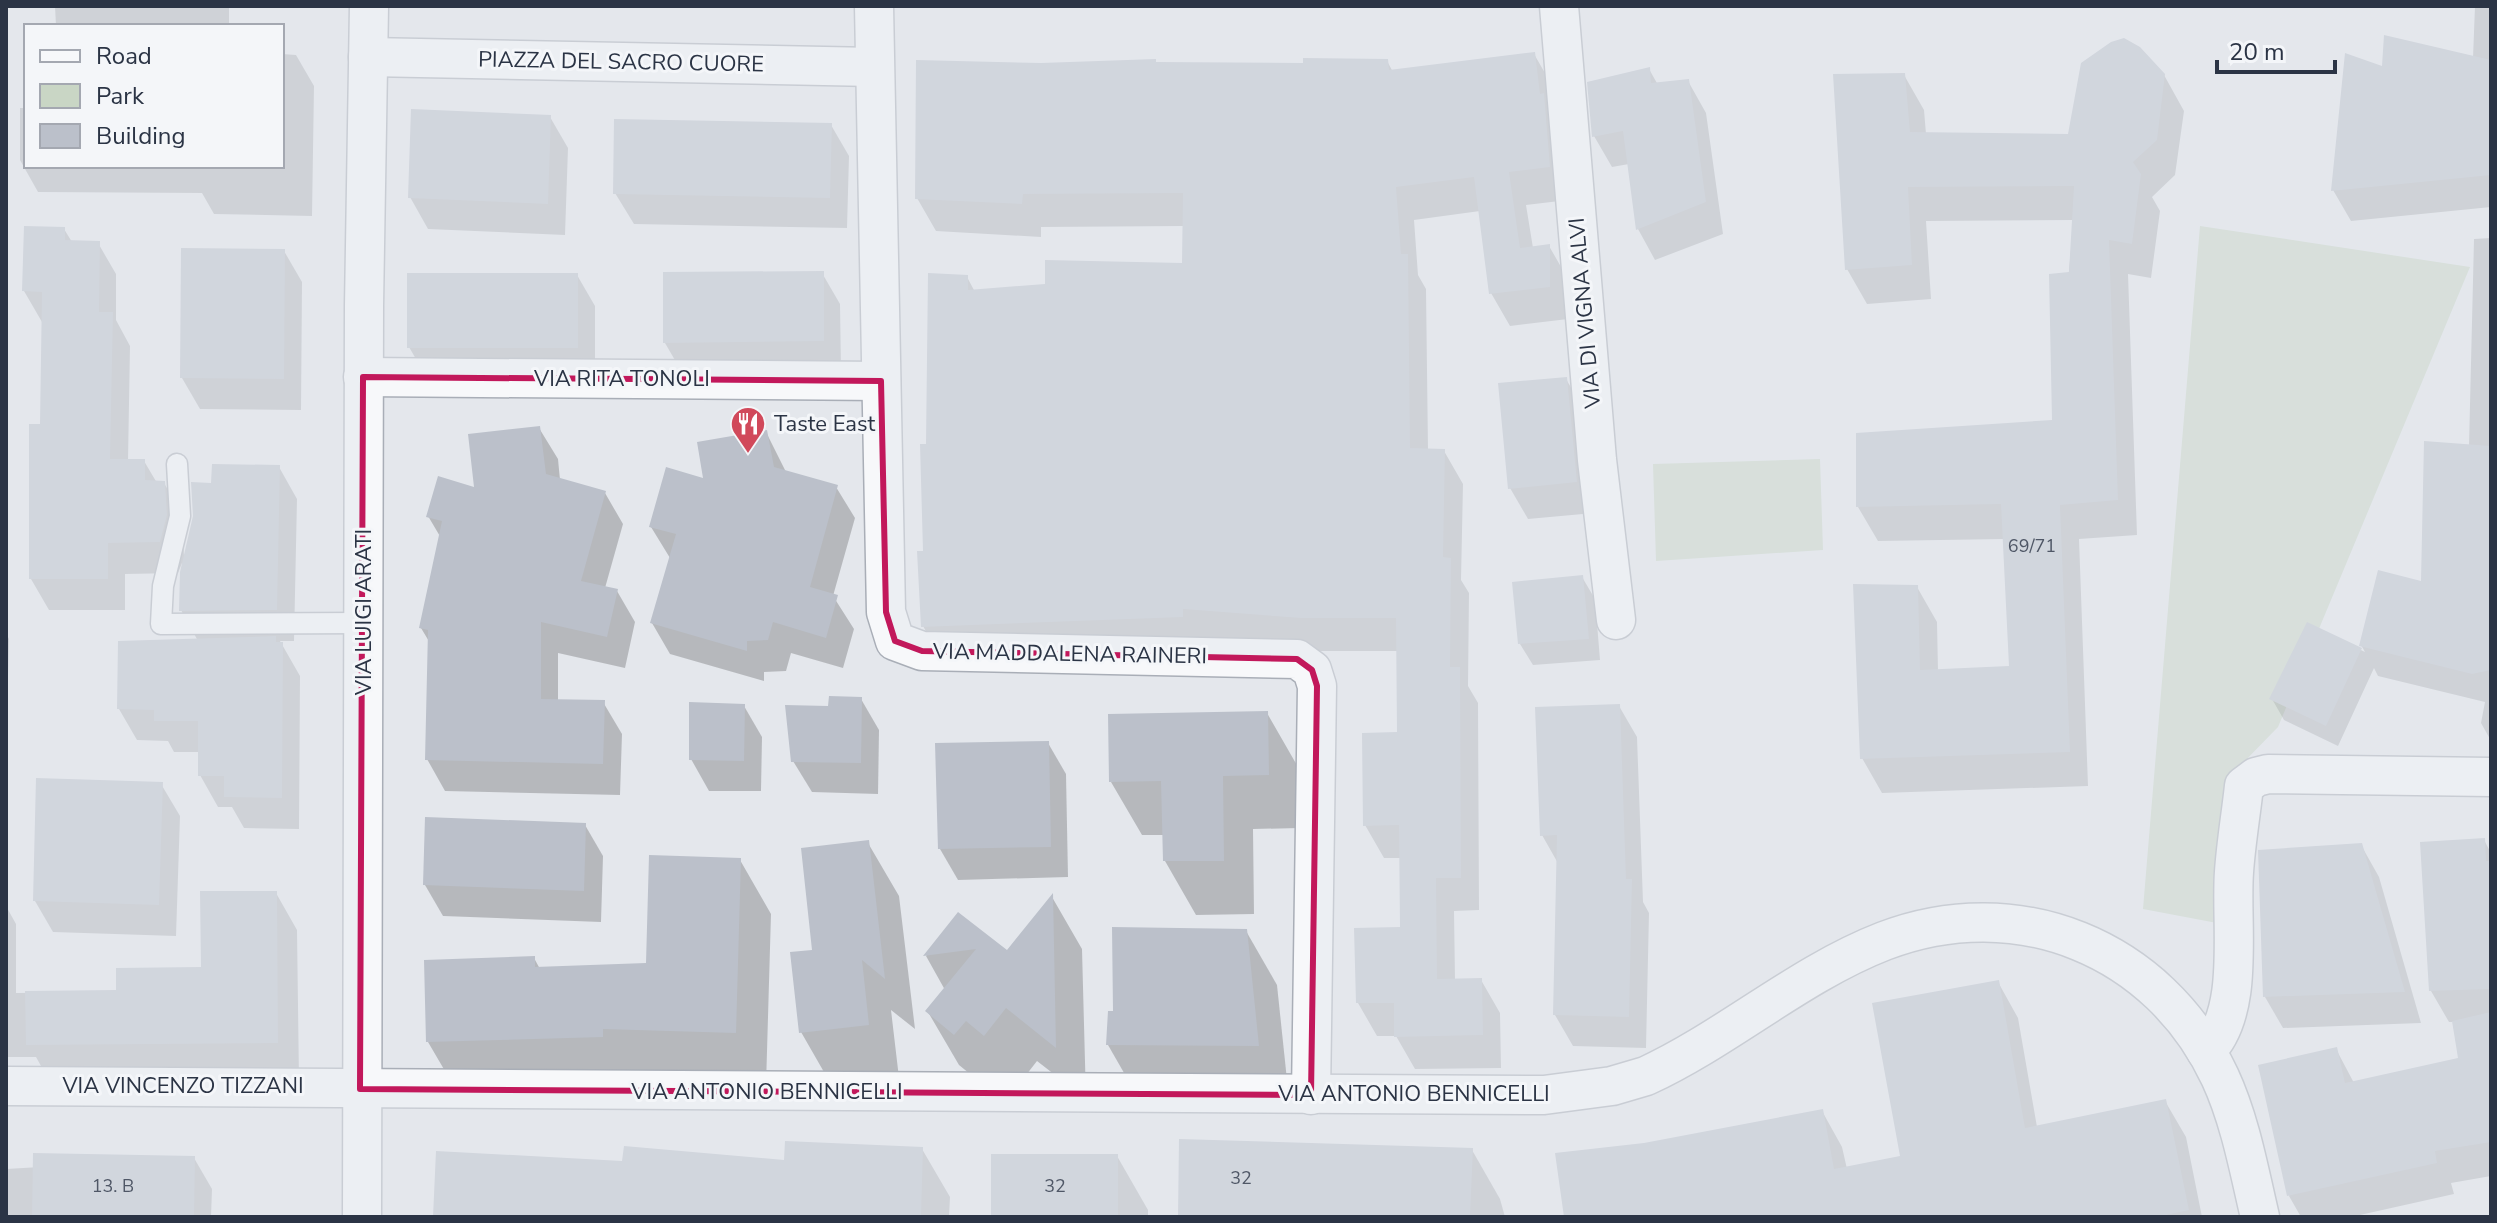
<svg xmlns="http://www.w3.org/2000/svg" width="2497" height="1223" font-family="'Nunito Sans',sans-serif">
<style>
.green{fill:#c9d6c5}
.shadow{fill:#0003}
.building{fill:#bbc0ca}
.lines{fill:none;stroke-linecap:round;stroke-linejoin:round}
.service-casing{stroke:#a9aeb7;stroke-width:23}
.minor-casing{stroke:#a9aeb7;stroke-width:41}
.service{stroke:#f7f8fa;stroke-width:20}
.minor{stroke:#f7f8fa;stroke-width:38}
.marked{fill:none;stroke:#c2185b;stroke-width:6;stroke-linejoin:round}
.labels{text-anchor:middle;dominant-baseline:central;stroke-width:6;stroke-linejoin:round;paint-order:stroke}
.number-label{font-size:18px;fill:#4f5766}
.street-label{font-size:22px;fill:#2b3445;stroke:#f4f6f9}
.poi-label{font-size:22px;fill:#2b3445;stroke:#f4f6f9;text-anchor:start}
</style>
<rect width="100%" height="100%" fill="#e4e7ec"/>
<g class="green">
<path d="M 2200,226 L 2470,267 L 2278,727 L 2241,765 L 2217,923 L 2143,909 Z"/>
<path d="M 1820,459 L 1823,550 L 1656,561 L 1653,464 Z"/>
</g>
<g class="shadow">
<path d="M 55,6 L 229,6 L 229,26 L 56,26 Z"/>
<path d="M 2475,6 L 2491,6 L 2491,207 L 2351,221 L 2333,190 L 2384,68 L 2473,58 Z"/>
<path d="M 282,54 L 296,55 L 314,86 L 312,216 L 214,214 L 202,193 L 38,192 L 20,160 L 20,108 L 26,108 L 26,166 L 282,166 Z"/>
<path d="M 1534,54 L 1553,87 L 1568,200 L 1526,205 L 1533,248 L 1549,246 L 1568,279 L 1568,319 L 1510,326 L 1491,293 L 1480,211 L 1414,220 L 1418,275 L 1426,289 L 1428,450 L 1444,451 L 1463,484 L 1461,580 L 1469,593 L 1468,686 L 1478,703 L 1479,910 L 1454,911 L 1455,980 L 1481,980 L 1500,1013 L 1501,1068 L 1415,1069 L 1396,1036 L 1377,1036 L 1358,1003 L 1402,929 L 1401,858 L 1384,858 L 1365,825 L 1399,734 L 1399,651 L 1321,651 L 1201,642 L 942,660 L 923,626 L 928,446 L 967,277 L 975,292 L 1047,286 L 1184,265 L 1185,226 L 1041,227 L 1041,237 L 936,231 L 917,198 L 1041,65 L 1305,65 L 1387,61 L 1393,72 Z"/>
<path d="M 1649,69 L 1658,85 L 1688,81 L 1706,113 L 1723,234 L 1655,260 L 1638,229 L 1629,164 L 1612,167 L 1594,136 Z"/>
<path d="M 1904,75 L 1924,110 L 1926,134 L 2069,136 L 2164,75 L 2184,111 L 2175,175 L 2152,197 L 2160,211 L 2151,278 L 2128,274 L 2137,535 L 2079,539 L 2088,786 L 1882,793 L 1862,758 L 1917,587 L 1937,622 L 1938,671 L 2011,668 L 2004,539 L 1878,541 L 1858,507 L 2054,422 L 2074,220 L 1926,221 L 1931,299 L 1867,304 L 1847,269 Z"/>
<path d="M 550,117 L 568,148 L 565,235 L 428,229 L 410,197 Z"/>
<path d="M 831,125 L 849,156 L 847,228 L 634,224 L 615,193 Z"/>
<path d="M 64,229 L 72,242 L 98,243 L 116,274 L 116,320 L 130,346 L 128,461 L 144,461 L 157,483 L 164,483 L 182,514 L 184,556 L 213,485 L 279,467 L 297,499 L 294,641 L 280,641 L 300,676 L 299,829 L 244,828 L 232,807 L 218,807 L 200,775 L 200,752 L 174,752 L 168,741 L 137,740 L 119,709 L 198,641 L 181,610 L 182,563 L 178,573 L 125,574 L 125,610 L 49,610 L 31,579 L 42,426 L 42,322 L 24,291 Z"/>
<path d="M 2491,238 L 2491,759 L 2490,739 L 2481,723 L 2485,702 L 2378,676 L 2374,668 L 2338,746 L 2284,720 L 2272,699 L 2307,624 L 2365,652 L 2361,645 L 2423,584 L 2469,446 L 2474,239 Z"/>
<path d="M 284,251 L 302,282 L 301,410 L 200,409 L 182,378 Z"/>
<path d="M 822,273 L 840,304 L 841,372 L 683,374 L 665,343 Z"/>
<path d="M 577,275 L 595,306 L 595,379 L 427,378 L 409,347 Z"/>
<path d="M 1566,379 L 1584,410 L 1594,513 L 1528,519 L 1510,488 Z"/>
<path d="M 539,428 L 558,459 L 560,480 L 605,493 L 623,524 L 605,588 L 617,591 L 635,622 L 625,668 L 558,653 L 558,701 L 603,702 L 622,734 L 620,795 L 445,791 L 427,759 L 430,643 L 421,628 L 441,538 L 428,516 L 476,490 Z"/>
<path d="M 766,432 L 786,472 L 836,487 L 855,518 L 833,596 L 854,629 L 843,668 L 791,653 L 786,671 L 764,672 L 764,681 L 670,654 L 652,623 L 670,558 L 651,527 Z"/>
<path d="M 1582,577 L 1595,599 L 1600,660 L 1533,665 L 1520,644 Z"/>
<path d="M 6,633 L 9,639 L 6,753 Z"/>
<path d="M 861,699 L 879,730 L 878,794 L 812,792 L 793,761 Z"/>
<path d="M 744,706 L 762,737 L 761,791 L 709,791 L 691,759 Z"/>
<path d="M 1619,706 L 1637,737 L 1643,902 L 1649,913 L 1646,1048 L 1573,1046 L 1555,1015 L 1559,865 L 1542,835 Z"/>
<path d="M 1267,713 L 1298,767 L 1299,828 L 1253,829 L 1254,914 L 1196,915 L 1165,861 L 1164,835 L 1142,835 L 1111,782 Z"/>
<path d="M 1048,743 L 1066,774 L 1068,877 L 958,880 L 940,849 Z"/>
<path d="M 161,784 L 180,816 L 176,936 L 53,932 L 35,901 Z"/>
<path d="M 585,825 L 603,856 L 601,922 L 443,916 L 425,885 Z"/>
<path d="M 2484,840 L 2491,853 L 2491,1176 L 2451,1183 L 2454,1194 L 2351,1217 L 2301,1217 L 2289,1196 L 2336,1049 L 2354,1083 L 2460,1059 L 2454,1022 L 2449,1022 L 2431,991 Z"/>
<path d="M 868,843 L 899,896 L 915,1029 L 891,1010 L 899,1078 L 832,1086 L 801,1032 L 814,952 Z"/>
<path d="M 2361,845 L 2379,877 L 2421,1023 L 2283,1028 L 2265,997 Z"/>
<path d="M 740,860 L 771,914 L 766,1086 L 459,1095 L 428,1042 L 534,958 L 540,969 L 648,965 Z"/>
<path d="M 276,893 L 297,930 L 299,1080 L 50,1082 L 36,1057 L 6,1057 L 6,906 L 16,924 L 16,993 L 119,992 L 203,969 Z"/>
<path d="M 1052,897 L 1082,949 L 1086,1099 L 1037,1061 L 1016,1088 L 986,1087 L 959,1065 L 928,1012 L 945,990 L 926,956 L 958,915 L 1007,953 Z"/>
<path d="M 1246,931 L 1277,985 L 1289,1099 L 1139,1099 L 1108,1045 L 1115,1013 Z"/>
<path d="M 1998,982 L 2018,1018 L 2037,1127 L 2165,1101 L 2186,1137 L 2202,1217 L 1566,1217 L 1644,1145 L 1822,1111 L 1842,1147 L 1847,1169 L 1902,1158 Z"/>
<path d="M 922,1149 L 950,1197 L 949,1217 L 435,1217 L 624,1163 L 786,1162 Z"/>
<path d="M 1472,1150 L 1500,1199 L 1505,1217 L 1180,1217 Z"/>
<path d="M 1117,1156 L 1148,1210 L 1148,1217 L 993,1217 Z"/>
<path d="M 194,1158 L 212,1189 L 211,1217 L 6,1217 L 6,1169 Z"/>
</g>
<g class="building">
<path d="M 2384,35 L 2491,60 L 2491,175 L 2331,191 L 2345,53 L 2382,66 Z"/>
<path d="M 2124,38 L 2140,47 L 2165,74 L 2157,140 L 2133,162 L 2141,174 L 2132,244 L 2109,240 L 2118,500 L 2060,505 L 2070,752 L 1860,759 L 1853,584 L 1918,585 L 1920,670 L 2009,666 L 2001,504 L 1856,507 L 1856,433 L 2052,420 L 2049,274 L 2069,272 L 2074,186 L 1908,187 L 1912,265 L 1845,270 L 1833,74 L 1905,73 L 1910,132 L 2068,134 L 2081,63 L 2111,42 Z"/>
<path d="M 1535,52 L 1540,94 L 1544,93 L 1550,167 L 1509,172 L 1520,248 L 1550,244 L 1550,287 L 1489,294 L 1474,177 L 1396,187 L 1401,254 L 1408,254 L 1410,448 L 1445,449 L 1443,557 L 1451,558 L 1450,667 L 1460,667 L 1461,878 L 1436,878 L 1437,979 L 1482,978 L 1483,1035 L 1394,1037 L 1394,1003 L 1356,1003 L 1354,928 L 1400,927 L 1399,825 L 1363,826 L 1362,733 L 1397,732 L 1396,618 L 1301,618 L 1183,609 L 1183,617 L 921,627 L 917,551 L 923,551 L 920,444 L 926,444 L 928,273 L 968,275 L 968,290 L 1045,284 L 1045,260 L 1182,263 L 1183,193 L 1023,194 L 1022,204 L 915,199 L 916,60 L 1041,63 L 1156,59 L 1156,62 L 1303,63 L 1303,58 L 1388,59 L 1389,70 Z"/>
<path d="M 1650,67 L 1651,83 L 1689,79 L 1706,202 L 1636,230 L 1623,131 L 1592,137 L 1587,82 Z"/>
<path d="M 411,109 L 551,115 L 548,204 L 408,198 Z"/>
<path d="M 614,119 L 832,123 L 830,198 L 613,194 Z"/>
<path d="M 24,226 L 65,227 L 65,240 L 100,241 L 99,312 L 113,312 L 110,459 L 145,459 L 145,480 L 165,481 L 167,515 L 160,542 L 108,543 L 108,579 L 29,579 L 29,424 L 40,424 L 42,292 L 22,291 Z"/>
<path d="M 181,248 L 285,249 L 284,379 L 180,378 Z"/>
<path d="M 824,271 L 824,341 L 663,343 L 663,272 Z"/>
<rect x="407" y="273" width="171" height="75"/>
<path d="M 1567,377 L 1577,482 L 1508,489 L 1498,383 Z"/>
<path d="M 540,426 L 546,474 L 606,491 L 581,581 L 618,589 L 607,637 L 541,622 L 541,699 L 605,700 L 603,764 L 425,760 L 428,630 L 419,628 L 442,521 L 426,517 L 438,476 L 474,487 L 468,434 Z"/>
<path d="M 767,430 L 774,467 L 838,485 L 810,587 L 838,595 L 826,638 L 773,622 L 768,640 L 747,641 L 747,651 L 650,623 L 676,534 L 649,527 L 666,467 L 703,478 L 697,442 Z"/>
<path d="M 2424,441 L 2491,446 L 2491,670 L 2472,674 L 2359,646 L 2378,570 L 2421,581 Z"/>
<path d="M 212,464 L 280,465 L 277,610 L 179,611 L 180,572 L 193,516 L 191,482 L 211,483 Z"/>
<path d="M 1583,575 L 1589,639 L 1518,644 L 1512,582 Z"/>
<path d="M 2307,622 L 2362,648 L 2326,726 L 2269,699 Z"/>
<path d="M 276,636 L 276,642 L 283,642 L 282,798 L 224,797 L 224,776 L 198,776 L 198,721 L 154,721 L 154,710 L 117,709 L 118,641 Z"/>
<path d="M 829,696 L 862,697 L 861,763 L 791,762 L 785,705 L 828,706 Z"/>
<path d="M 689,702 L 745,704 L 744,761 L 689,760 Z"/>
<path d="M 1620,704 L 1626,879 L 1632,879 L 1629,1017 L 1553,1015 L 1557,835 L 1540,836 L 1535,707 Z"/>
<path d="M 1268,711 L 1269,775 L 1223,776 L 1224,861 L 1163,861 L 1161,781 L 1109,782 L 1108,714 Z"/>
<path d="M 1049,741 L 1051,847 L 938,849 L 935,743 Z"/>
<path d="M 36,778 L 163,782 L 159,905 L 33,901 Z"/>
<path d="M 425,817 L 586,823 L 584,891 L 423,885 Z"/>
<path d="M 2485,838 L 2486,861 L 2491,861 L 2491,989 L 2429,991 L 2420,842 Z"/>
<path d="M 869,840 L 885,979 L 862,960 L 869,1025 L 799,1033 L 790,952 L 812,950 L 801,848 Z"/>
<path d="M 2362,843 L 2405,992 L 2263,997 L 2258,850 Z"/>
<path d="M 649,855 L 741,858 L 736,1033 L 603,1029 L 603,1037 L 426,1042 L 424,960 L 535,956 L 535,967 L 646,963 Z"/>
<path d="M 200,891 L 277,891 L 278,1043 L 26,1045 L 25,991 L 116,990 L 116,968 L 201,967 Z"/>
<path d="M 1053,893 L 1056,1048 L 1006,1008 L 984,1036 L 966,1021 L 954,1035 L 925,1011 L 976,949 L 923,956 L 958,912 L 1007,950 Z"/>
<path d="M 1112,927 L 1247,929 L 1259,1046 L 1106,1045 L 1108,1011 L 1113,1011 Z"/>
<path d="M 1999,980 L 2025,1128 L 2166,1099 L 2189,1210 L 2157,1217 L 1564,1217 L 1555,1153 L 1644,1143 L 1823,1109 L 1834,1169 L 1900,1156 L 1872,1003 Z"/>
<path d="M 2491,1012 L 2491,1142 L 2435,1151 L 2437,1163 L 2287,1196 L 2258,1065 L 2337,1047 L 2345,1083 L 2458,1058 L 2452,1021 Z"/>
<path d="M 1179,1139 L 1473,1148 L 1470,1217 L 1178,1217 Z"/>
<path d="M 785,1141 L 923,1147 L 921,1217 L 433,1217 L 436,1151 L 622,1161 L 624,1146 L 784,1160 Z"/>
<path d="M 33,1153 L 195,1156 L 194,1217 L 32,1217 Z"/>
<rect x="991" y="1154" width="127" height="63"/>
</g>
<g class="lines">
<defs>
<path id="service" d="M 177,464 L 180,516 L 163,586 L 161,624 L 364,623"/>
<g id="minor">
<path d="M 874,6 L 886,612 L 895,641 L 922,651 L 1297,659 L 1312,670 L 1317,686 L 1311,1095"/>
<path d="M 1559,6 L 1597,460 L 1616,620"/>
<path d="M 368,57 L 874,67"/>
<path d="M 363,377 L 881,381"/>
<path d="M 2206,1051 C 2246,1012 2230,924 2234,872 C 2236,843 2241,814 2244,786 L 2256,777 L 2268,774 L 2491,777"/>
<path d="M 6,1086 L 1544,1095 L 1612,1086 L 1646,1076 C 1728,1038 1799,974 1884,941 C 2017,890 2159,947 2220,1077 C 2240,1120 2249,1170 2260,1217"/>
<path d="M 362,1217 L 364,306 L 369,6"/>
</g>
</defs>
<use href="#service" class="service-casing"/>
<use href="#minor" class="minor-casing"/>
<use href="#service" class="service"/>
<use href="#minor" class="minor"/>
</g>
<path d="M0 0H2497V1223H0ZM 363,377 L 881,381 L 886,612 L 895,641 L 922,651 L 1297,659 L 1312,670 L 1317,686 L 1311,1095 L 360,1089 Z" fill="#e4e7ec" fill-opacity=".55" fill-rule="evenodd"/>
<path class="marked" d="M 363,377 L 881,381 L 886,612 L 895,641 L 922,651 L 1297,659 L 1312,670 L 1317,686 L 1311,1095 L 360,1089 Z"/>
<defs>
<symbol id="restaurant-pin" viewBox="-11 -11 22 30"><path d="M0 17L-7.5 6A9.5 9.5 0 1 1 7.5 6Z" fill="#d1495b" stroke="#f4f6f9"/><path d="M-5-6h1v4h1v-4h1v4h1v-4h1v5L-1.5 .5V6h-2V.5L-5-1ZM5-6V6H3V1.5H1.5Q1.5-4 5-6Z" fill="#fff"/></symbol>
</defs>
<g fill-rule="evenodd">
<use href="#restaurant-pin" x="728" y="404" width="40" height="54"/>
</g>
<g class="labels">
<g class="number-label">
<text x="2032" y="546">69/71</text>
<text x="1241" y="1178">32</text>
<text x="113" y="1186">13. В</text>
<text x="1055" y="1186">32</text>
</g>
<g class="street-label">
<text transform="translate(621 62) rotate(1)">PIAZZA DEL SACRO CUORE</text>
<text transform="translate(1585 313) rotate(-95)">VIA DI VIGNA ALVI</text>
<text x="622" y="379">VIA RITA TONOLI</text>
<text transform="translate(364 612) rotate(-90)">VIA LUIGI ARATI</text>
<text transform="translate(1070 654) rotate(1)">VIA MADDALENA RAINERI</text>
<text x="183" y="1086">VIA VINCENZO TIZZANI</text>
<text x="767" y="1092">VIA ANTONIO BENNICELLI</text>
<text x="1414" y="1094">VIA ANTONIO BENNICELLI</text>
</g>
<g class="poi-label">
<text x="774" y="424">Taste East</text>
</g>
</g>
<rect width="2497" height="1223" fill="none" stroke="#2b3445" stroke-width="16"/>
<rect x="24" y="24" width="260" height="144" fill="#f4f6f9" stroke="#a4a8b1" stroke-width="2"/>
<rect x="40" y="50" width="40" height="12" fill="#f7f8fa" stroke="#a4a8b1" stroke-width="2"/>
<text x="96" y="64" font-size="24" fill="#2b3445">Road</text>
<rect x="40" y="84" width="40" height="24" fill="#c9d6c5" stroke="#a4a8b1" stroke-width="2"/>
<text x="96" y="104" font-size="24" fill="#2b3445">Park</text>
<rect x="40" y="124" width="40" height="24" fill="#bbc0ca" stroke="#a4a8b1" stroke-width="2"/>
<text x="96" y="144" font-size="24" fill="#2b3445">Building</text>
<path d="M2217 60v12h118v-12" fill="none" stroke="#2b3445" stroke-width="4"/>
<text x="2229" y="60" font-size="24" fill="#2b3445" stroke="#f4f6f9" stroke-width="6" paint-order="stroke">20 m</text>
</svg>
